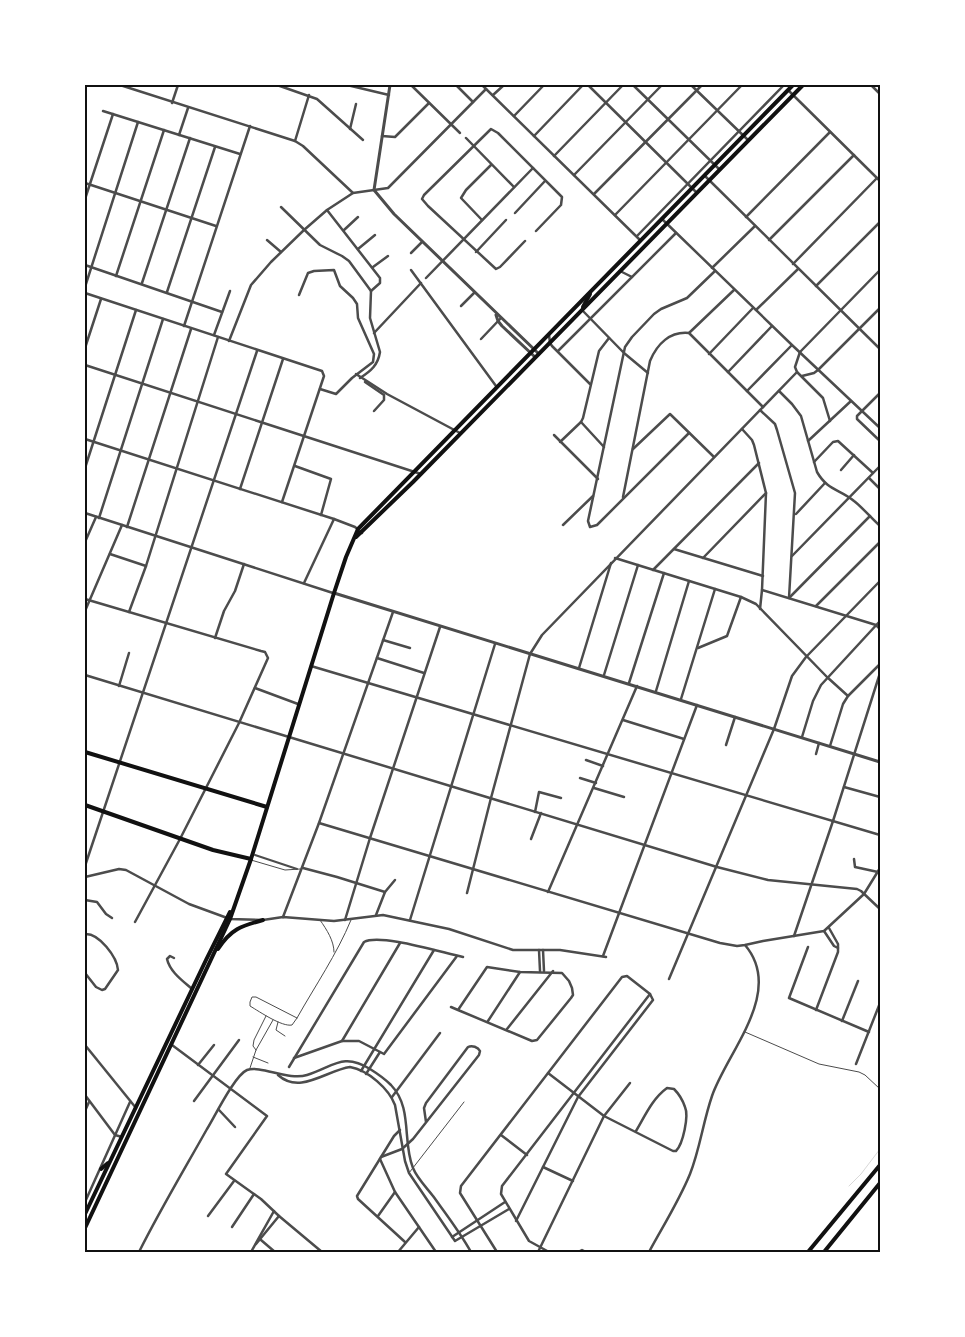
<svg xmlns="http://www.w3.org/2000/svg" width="965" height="1337" font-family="'Exo 2',sans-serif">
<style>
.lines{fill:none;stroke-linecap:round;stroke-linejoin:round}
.stream{stroke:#d9d9d9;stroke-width:1}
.service{stroke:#4c4c4c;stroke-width:1}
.pedestrian{stroke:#4c4c4c;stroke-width:2}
.minor{stroke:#4c4c4c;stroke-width:2.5}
.tertiary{stroke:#4c4c4c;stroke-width:3}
.secondary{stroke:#111;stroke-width:4}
.primary{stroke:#111;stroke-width:4}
.neatline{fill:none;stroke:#111;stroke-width:2}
</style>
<rect width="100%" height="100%" fill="#fff"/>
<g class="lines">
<path class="stream" d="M 849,1186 L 861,1174 L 880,1149"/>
<g class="service">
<path d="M 251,860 L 285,870 L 300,869"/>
<path d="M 320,920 C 327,930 334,941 334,952"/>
<path d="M 297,1018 L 256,997 L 252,997 L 250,1002 L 250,1006 C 260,1012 282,1027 292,1025 L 297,1018 C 315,986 337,954 351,920"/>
<path d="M 278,1022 L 276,1030 L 285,1036"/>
<path d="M 745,1032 L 819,1064 L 859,1072 L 865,1075 L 880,1089"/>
<path d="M 256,1050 L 253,1046 L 254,1040 L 266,1016"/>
<path d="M 253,1057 L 268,1063"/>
<path d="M 250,1068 L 256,1050 L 273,1020"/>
<path d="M 409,1173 L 464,1102"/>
</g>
<path class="pedestrian" d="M 255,855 L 297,869"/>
<g class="minor">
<path d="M 120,85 L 295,141 L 303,146 L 353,193"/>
<path d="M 277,85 L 317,99 L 363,140"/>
<path d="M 347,85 L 389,95"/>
<path d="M 411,85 L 460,133"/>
<path d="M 456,85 L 473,102"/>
<path d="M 482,85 L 640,240"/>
<path d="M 588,85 L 696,192"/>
<path d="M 633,85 L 719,169"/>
<path d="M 691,85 L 748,140"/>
<path d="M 871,85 L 880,94"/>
<path d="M 788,90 L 880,181"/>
<path d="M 493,95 L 504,85"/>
<path d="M 172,103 L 178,85"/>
<path d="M 103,111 L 240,154"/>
<path d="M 514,116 L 544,85"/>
<path d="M 350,129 L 356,104"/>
<path d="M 179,135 L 188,108"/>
<path d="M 382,136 L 395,137 L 429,103"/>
<path d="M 534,136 L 583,85"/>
<path d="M 466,138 L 514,187"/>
<path d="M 295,141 L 309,95"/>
<path d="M 554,156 L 623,85"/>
<path d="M 574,175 L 662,85"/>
<path d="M 705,176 L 880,349"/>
<path d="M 85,183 L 216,226"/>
<path d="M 594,194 L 702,85"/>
<path d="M 85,199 L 113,114"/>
<path d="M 281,207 L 320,245 L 342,256 L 349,261 L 371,291 L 370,318 L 380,352 C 378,365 371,371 360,378"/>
<path d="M 327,210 L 380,278 L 380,283 L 371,291"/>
<path d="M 515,213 L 545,181"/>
<path d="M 615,215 L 742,85"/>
<path d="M 746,217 L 830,132"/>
<path d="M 662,219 L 792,345 L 880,428"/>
<path d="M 482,220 L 461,198 L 466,190 L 491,165"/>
<path d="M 344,230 L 358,217"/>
<path d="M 637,236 L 784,85"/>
<path d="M 267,240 L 281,252"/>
<path d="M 769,240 L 854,155"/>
<path d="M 525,241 L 500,267 L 496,269 L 428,206 L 422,199 L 424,195 L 491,129 L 498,133 L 562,197 L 561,205 L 536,231"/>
<path d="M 358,249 L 375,235"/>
<path d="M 476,252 L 506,220"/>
<path d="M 411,253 L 422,242"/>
<path d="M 793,264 L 877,178"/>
<path d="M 85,265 L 222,312"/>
<path d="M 373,267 L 388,256"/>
<path d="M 712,268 L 755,226"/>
<path d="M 411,270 L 496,386"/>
<path d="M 620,271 L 632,277"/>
<path d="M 116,276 L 164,130"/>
<path d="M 426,278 L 533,168"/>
<path d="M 142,283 L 190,138"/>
<path d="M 816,286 L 880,222"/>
<path d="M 85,287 L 138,122"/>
<path d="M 167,292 L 215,147"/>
<path d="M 85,293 L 322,371 L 324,376 L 282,502"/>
<path d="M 299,295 L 308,273 L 314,271 L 334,270 L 340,286 L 353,298 L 357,304 L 358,318 L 374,354 L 373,362 L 352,378 L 336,394 L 320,389"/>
<path d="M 461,306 L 474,293"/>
<path d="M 582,310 L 624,353 L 648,373"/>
<path d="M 756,310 L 798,269"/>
<path d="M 184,326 L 250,126"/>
<path d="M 374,333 L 421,283"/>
<path d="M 689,333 L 734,290"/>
<path d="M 214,335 L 230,291"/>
<path d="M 549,335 L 550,343 L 552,346 L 590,384"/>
<path d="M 481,339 L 501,318"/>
<path d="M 229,341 L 251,285 L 271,262 L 304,230 L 327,210 L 353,193 L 388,188 L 486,89"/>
<path d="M 85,348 L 101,299"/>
<path d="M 558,351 L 676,233"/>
<path d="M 709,354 L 753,308"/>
<path d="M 85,365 L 421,474"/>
<path d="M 728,372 L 772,326"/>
<path d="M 797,372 L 823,398 L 830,421"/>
<path d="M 356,374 L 387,394 L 460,433"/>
<path d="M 802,376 L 814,373 L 818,370 L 880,308"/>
<path d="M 365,382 L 384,395 L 384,400 L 374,411"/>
<path d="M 747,391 L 791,346"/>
<path d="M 779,391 L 792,404 L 801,416 L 817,472 C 828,491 840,489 854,501 C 863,508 871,518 880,526"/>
<path d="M 880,393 L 857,416 L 857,419 L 880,441"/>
<path d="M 760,410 L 775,424 L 777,430 L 795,493 L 789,598"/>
<path d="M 581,422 L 604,447"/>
<path d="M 742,429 L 752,440 L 754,445 L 766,493 L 762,590"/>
<path d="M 689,433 L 597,525 L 590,527 L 588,521 L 625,347 L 632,337 L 654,314 L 661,309 L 687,298 L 715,271"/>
<path d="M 554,435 L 598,479"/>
<path d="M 85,439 L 334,519 L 355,527 L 362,533"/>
<path d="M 808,441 L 851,401"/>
<path d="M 560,442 L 581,422 L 583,418 L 599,351 L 609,338"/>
<path d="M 633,449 L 670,414 L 714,457"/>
<path d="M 814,462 L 833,442 L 838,441 L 873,473"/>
<path d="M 295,466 L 331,479 L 321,515"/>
<path d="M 85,468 L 136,310"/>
<path d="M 841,470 L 854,455"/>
<path d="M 869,478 L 880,489"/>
<path d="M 240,489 L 283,359"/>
<path d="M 623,497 L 650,361 C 657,344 670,331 689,333 L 763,407"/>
<path d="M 85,513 L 333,593"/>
<path d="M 796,514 L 825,483"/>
<path d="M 99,518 L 163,319"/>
<path d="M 563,525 L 593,496"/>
<path d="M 127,527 L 191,329"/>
<path d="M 85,542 L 96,517"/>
<path d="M 674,549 L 763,576"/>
<path d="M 110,554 L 146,566"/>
<path d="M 792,556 L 880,466"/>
<path d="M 615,558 L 741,597 L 756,604 L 827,677 L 848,696"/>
<path d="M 703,558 L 766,493"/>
<path d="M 653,570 L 759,463"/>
<path d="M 304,583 L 334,519"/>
<path d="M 790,597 L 870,516"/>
<path d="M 85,599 L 261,651 L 265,652 L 268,658 L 239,723 L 180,839 L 135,922"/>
<path d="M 816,606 L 880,542"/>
<path d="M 760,609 L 762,590 L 876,625 L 880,629"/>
<path d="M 85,611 L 122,525"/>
<path d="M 129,612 L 146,566 L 218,337"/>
<path d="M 215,638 L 224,611 L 235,591 L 244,564"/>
<path d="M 383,640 L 410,648"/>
<path d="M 698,648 L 727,636 L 741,597"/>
<path d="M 377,658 L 424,673"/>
<path d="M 311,666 L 880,835"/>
<path d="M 579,668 L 611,563"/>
<path d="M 85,675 L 717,867 L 768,880 L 857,889 L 861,891 L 880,909"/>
<path d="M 604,675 L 638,565"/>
<path d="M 629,683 L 664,573"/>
<path d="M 119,686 L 129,653"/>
<path d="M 255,688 L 298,704"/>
<path d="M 656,691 L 689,581"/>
<path d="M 681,699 L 715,589"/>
<path d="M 623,720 L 684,739"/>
<path d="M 802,737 L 813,701 L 821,685 L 880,621"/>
<path d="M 726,745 L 735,717"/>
<path d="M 830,746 L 843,704 L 848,696 L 880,664"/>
<path d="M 816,754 L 819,743"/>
<path d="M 586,760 L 603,766"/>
<path d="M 580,778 L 596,783"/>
<path d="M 844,787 L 880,797"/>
<path d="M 594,788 L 624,797"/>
<path d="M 535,812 L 539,792 L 561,798"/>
<path d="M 319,823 L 720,943 L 737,946 L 745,945 L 763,941 L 824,931 L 864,894 L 880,868"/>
<path d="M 531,839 L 541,813"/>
<path d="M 854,859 L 855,867 L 878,872"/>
<path d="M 85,866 L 257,351"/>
<path d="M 303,868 L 337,877 L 385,892"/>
<path d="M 85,877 L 119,869 L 126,870 L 189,904 L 230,919 L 263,920 L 283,917 L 334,921 L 383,915 L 449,929 L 513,950 L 560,950 L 606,957"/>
<path d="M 548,892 L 637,686"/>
<path d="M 467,893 L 491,798 L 530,654 L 542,635 L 797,372 L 795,367 L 800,352 L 880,270"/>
<path d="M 85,900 L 97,902 L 106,914 L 112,918"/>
<path d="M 376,915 L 385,892 L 395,880"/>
<path d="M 283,917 L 319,823 L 393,612"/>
<path d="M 345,920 L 370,838 L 440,627"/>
<path d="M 410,920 L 495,644"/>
<path d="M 824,931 L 834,946 L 838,948"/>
<path d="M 85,934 C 99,933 117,957 118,970 L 105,989 L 102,990 L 96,987 L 85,973"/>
<path d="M 794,936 L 833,821 L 880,673"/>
<path d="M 808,947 L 789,998 L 869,1032"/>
<path d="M 539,950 L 540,971"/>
<path d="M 543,950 L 544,971"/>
<path d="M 603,956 L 697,705"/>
<path d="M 174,958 L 170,956 L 167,959 C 170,972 183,981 192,989"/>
<path d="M 669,979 L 774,729 L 792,676 L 806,657 L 880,581"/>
<path d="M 451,1007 L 458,1010 L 532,1041 L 537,1040 L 571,998 L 573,995 L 572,988 L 569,981 L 562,973 L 520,972 L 487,967 L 458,1010"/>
<path d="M 816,1010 L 838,952 L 838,944 L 829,928"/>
<path d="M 488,1021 L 520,972"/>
<path d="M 842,1021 L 858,981"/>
<path d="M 507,1029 L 553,971"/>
<path d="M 342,1041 L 400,943"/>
<path d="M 85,1045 L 136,1108"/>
<path d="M 172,1045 L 267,1116 L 226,1174 L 261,1199 L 279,1216 L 322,1252"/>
<path d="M 294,1058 L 342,1041 L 359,1041 L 384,1054 L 457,956"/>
<path d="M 856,1064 L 880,1003"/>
<path d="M 198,1065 L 214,1045"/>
<path d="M 289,1067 L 364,942 C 380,933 443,953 463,957"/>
<path d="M 361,1071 L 434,950"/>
<path d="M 548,1073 L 604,1116 L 673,1151 L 676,1151 C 683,1144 689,1116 685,1107 C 683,1101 679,1094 674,1089 L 667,1088 C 652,1099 645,1116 636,1131"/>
<path d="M 366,1074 L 380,1052"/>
<path d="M 278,1075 C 300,1095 327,1070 350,1067 C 368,1070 389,1089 395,1105 L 405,1161 L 409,1173 L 455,1241 L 509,1209"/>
<path d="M 85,1095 L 115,1135 L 122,1137"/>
<path d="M 392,1097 L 440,1033"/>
<path d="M 194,1101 L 239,1040"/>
<path d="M 219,1110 L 235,1127"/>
<path d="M 85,1111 L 89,1102"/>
<path d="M 400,1130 L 394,1136 L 357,1196 L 358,1199 L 405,1242"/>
<path d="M 501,1135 L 527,1155"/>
<path d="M 381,1157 L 402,1149 L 413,1139 L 479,1055 L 480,1051 C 478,1047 472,1045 468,1047 L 426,1103 L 424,1108 L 426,1122"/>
<path d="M 380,1159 L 395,1192 L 436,1252"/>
<path d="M 543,1167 L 573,1181"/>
<path d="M 85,1202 L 130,1102"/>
<path d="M 208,1216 L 234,1181"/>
<path d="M 378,1216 L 395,1192"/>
<path d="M 232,1227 L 254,1194"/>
<path d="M 452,1237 L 505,1202"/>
<path d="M 261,1240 L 275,1252"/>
<path d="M 256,1244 L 279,1216"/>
<path d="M 139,1252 C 160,1210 184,1170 207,1129 C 215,1116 235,1075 247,1070 C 261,1065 289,1081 307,1075 C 333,1067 343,1052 370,1069 C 378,1074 385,1079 391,1085 C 413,1108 402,1141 413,1168 C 417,1178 426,1187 433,1196 C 446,1214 460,1232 471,1252"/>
<path d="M 251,1252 L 274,1211"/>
<path d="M 398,1252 L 419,1227"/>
<path d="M 497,1252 L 460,1193 L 461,1186 L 622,977 L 627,976 L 650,994 L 653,1000 L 578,1097 L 516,1221"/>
<path d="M 538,1252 L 604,1116 L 630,1083"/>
<path d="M 549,1252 L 529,1241 L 501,1194 L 502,1186 L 650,994"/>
<path d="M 578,1252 L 582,1250 L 586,1252"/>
<path d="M 649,1252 C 663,1226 679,1201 690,1174 C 700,1149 703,1122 712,1096 C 727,1052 785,992 745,945"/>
</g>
<g class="tertiary">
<path d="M 390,85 L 374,190 L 394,214 L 539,354"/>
<path d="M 496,315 L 498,321 L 502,326 L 535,357"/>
<path d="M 334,593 L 880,762"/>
</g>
<g class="secondary">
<path d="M 583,307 L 590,294"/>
<path d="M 356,537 L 413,482 L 803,85"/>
<path d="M 85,752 L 267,807"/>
<path d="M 85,805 L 213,850 L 251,859"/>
<path d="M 218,949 C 231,929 241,926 263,920"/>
<path d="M 101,1169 L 108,1163"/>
<path d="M 85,1214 L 206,960 L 230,912"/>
<path d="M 85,1228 L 230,919 L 251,859 L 334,593 L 346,557 L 358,529 L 793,85"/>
</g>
<g class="primary">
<path d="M 808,1252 L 880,1165"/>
<path d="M 824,1252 L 880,1183"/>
</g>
</g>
<rect width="965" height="1337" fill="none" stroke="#ffffff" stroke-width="172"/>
<rect x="86" y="86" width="793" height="1165" class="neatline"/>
</svg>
